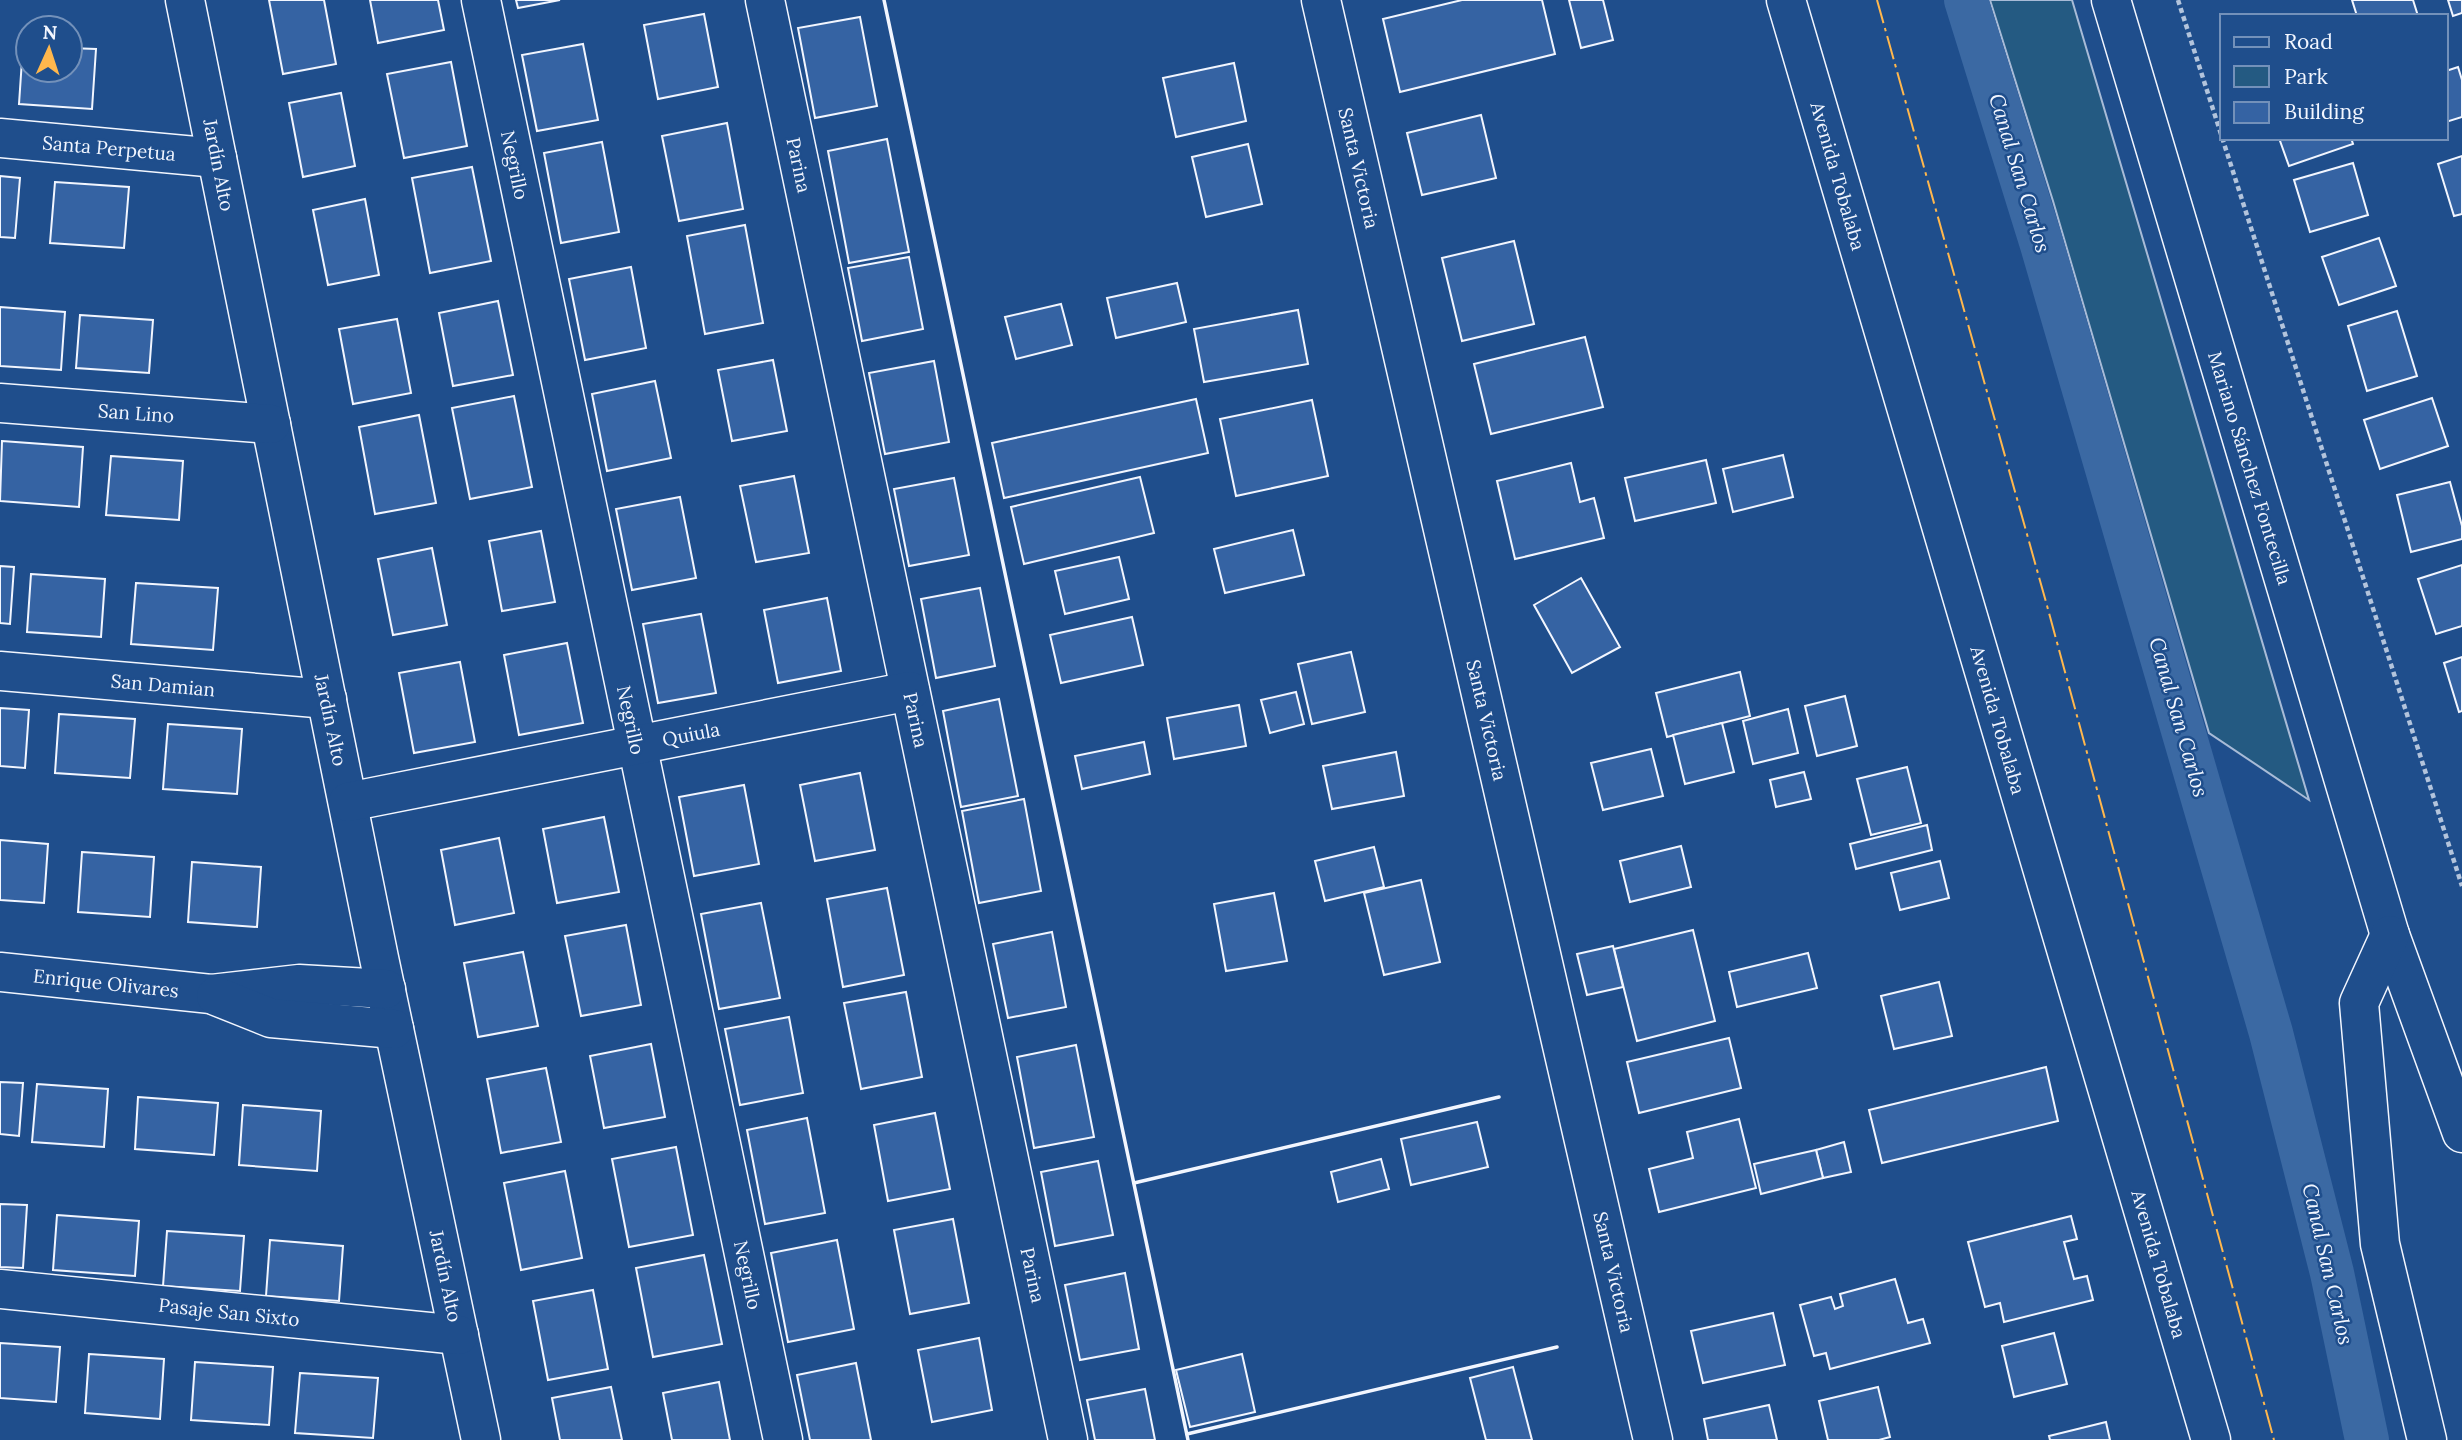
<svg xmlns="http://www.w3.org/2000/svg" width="2462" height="1440" font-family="Lora,serif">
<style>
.green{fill:#245a82;stroke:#a8bbd7;stroke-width:2}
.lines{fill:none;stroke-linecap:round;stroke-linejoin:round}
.canal{stroke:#3b69a3;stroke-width:44}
.building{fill:#3563a3;stroke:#f2f6ff;stroke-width:2}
.minor-casing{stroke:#f2f6ff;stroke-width:41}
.path{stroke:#b3c4dc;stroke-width:4.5;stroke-dasharray:5 3.5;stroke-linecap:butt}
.minor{stroke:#1f4e8c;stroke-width:38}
.wall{stroke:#f2f6ff;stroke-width:3.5}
.power{stroke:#ffb74d;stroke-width:2;stroke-dasharray:24 5 3.5 5;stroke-linecap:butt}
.labels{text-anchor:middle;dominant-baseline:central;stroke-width:5;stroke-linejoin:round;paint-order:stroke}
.street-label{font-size:19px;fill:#f2f6ff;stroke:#1f4e8c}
.water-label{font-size:21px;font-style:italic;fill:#f2f6ff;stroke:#1f4e8c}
</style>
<rect width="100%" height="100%" fill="#1f4e8c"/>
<path class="green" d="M 1990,0 L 2072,0 L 2309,800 L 2209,733 L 2053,201 Z"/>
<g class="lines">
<path class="canal" d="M 1966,0 L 2042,245 L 2271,1033 L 2332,1273 L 2367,1440"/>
</g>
<g class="building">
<path d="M 269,0 L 324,0 L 336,64 L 283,74 Z"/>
<path d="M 370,0 L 438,0 L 444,30 L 378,43 Z"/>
<path d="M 516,0 L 560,0 L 518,8 Z"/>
<path d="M 1462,0 L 1542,0 L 1555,54 L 1400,92 L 1383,19 Z"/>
<path d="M 1569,0 L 1603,0 L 1613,40 L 1581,48 Z"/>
<path d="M 2352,0 L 2413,0 L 2418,16 L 2357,16 Z"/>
<path d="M 2448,0 L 2462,0 L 2462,13 L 2453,16 Z"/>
<path d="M 704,14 L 718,87 L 658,99 L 644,25 Z"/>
<path d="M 860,17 L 877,106 L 815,118 L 798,28 Z"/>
<path d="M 583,44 L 598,120 L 537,131 L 522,55 Z"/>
<path d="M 23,45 L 28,45 L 28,70 L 70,70 L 70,48 L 96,49 L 92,109 L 19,104 Z"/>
<path d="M 451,62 L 467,146 L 404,158 L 387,74 Z"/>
<path d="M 1234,63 L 1246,121 L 1176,137 L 1163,78 Z"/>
<path d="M 2458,67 L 2462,80 L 2462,117 L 2446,122 L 2446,71 Z"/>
<path d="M 341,93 L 355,166 L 303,177 L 289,103 Z"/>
<path d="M 1481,115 L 1496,178 L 1422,195 L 1407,133 Z"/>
<path d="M 727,123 L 743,209 L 679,221 L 662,136 Z"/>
<path d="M 2279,138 L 2351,138 L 2353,144 L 2289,166 Z"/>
<path d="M 887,139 L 909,252 L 849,263 L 828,151 Z"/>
<path d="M 602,142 L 619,232 L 561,243 L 544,153 Z"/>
<path d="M 1248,144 L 1262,204 L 1206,217 L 1192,157 Z"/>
<path d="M 2462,156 L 2462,214 L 2454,216 L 2438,164 Z"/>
<path d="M 2353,163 L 2368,215 L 2310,232 L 2294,180 Z"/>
<path d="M 472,167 L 491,261 L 430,273 L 412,178 Z"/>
<path d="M 0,176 L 20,178 L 15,238 L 0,237 Z"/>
<path d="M 55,182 L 129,187 L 124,248 L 50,243 Z"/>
<path d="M 365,199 L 379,275 L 328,285 L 313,210 Z"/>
<path d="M 745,225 L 763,323 L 705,334 L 687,236 Z"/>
<path d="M 2379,238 L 2396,286 L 2339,305 L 2322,257 Z"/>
<path d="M 1514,241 L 1534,324 L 1462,341 L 1442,258 Z"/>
<path d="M 909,257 L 923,329 L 862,341 L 848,268 Z"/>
<path d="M 631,267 L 646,348 L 585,360 L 569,279 Z"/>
<path d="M 1177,283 L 1186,322 L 1116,338 L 1107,298 Z"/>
<path d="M 498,301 L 513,375 L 453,386 L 439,313 Z"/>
<path d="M 1061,304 L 1072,345 L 1016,359 L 1005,317 Z"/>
<path d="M 0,307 L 65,312 L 61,370 L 0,366 Z"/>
<path d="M 1298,310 L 1308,364 L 1204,382 L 1194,329 Z"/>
<path d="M 2397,311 L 2417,376 L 2367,391 L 2348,326 Z"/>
<path d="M 80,315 L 153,320 L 149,373 L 76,368 Z"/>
<path d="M 397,319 L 411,393 L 353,404 L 339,329 Z"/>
<path d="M 1585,337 L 1603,407 L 1491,434 L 1474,364 Z"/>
<path d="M 773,360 L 787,431 L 732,441 L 718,370 Z"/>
<path d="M 934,361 L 949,442 L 885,454 L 869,373 Z"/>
<path d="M 655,381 L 671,458 L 607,471 L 592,394 Z"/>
<path d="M 514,396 L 532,487 L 470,499 L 452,408 Z"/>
<path d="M 2432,398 L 2448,446 L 2380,469 L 2364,420 Z"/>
<path d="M 1196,399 L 1208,453 L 1004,498 L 992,443 Z"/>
<path d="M 1312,400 L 1328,476 L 1236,496 L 1220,419 Z"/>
<path d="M 419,415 L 436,503 L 375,514 L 359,427 Z"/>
<path d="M 2,441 L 83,447 L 79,507 L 0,501 Z"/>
<path d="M 1783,455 L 1793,497 L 1733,512 L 1723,469 Z"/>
<path d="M 111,456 L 183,461 L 179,520 L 106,515 Z"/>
<path d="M 1706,460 L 1716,503 L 1635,521 L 1625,478 Z"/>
<path d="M 1571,463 L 1580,502 L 1594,498 L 1604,538 L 1515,559 L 1497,481 Z"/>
<path d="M 794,476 L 809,553 L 756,562 L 740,486 Z"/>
<path d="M 1140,477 L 1154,533 L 1024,564 L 1011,507 Z"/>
<path d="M 954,478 L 969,555 L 909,566 L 894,489 Z"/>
<path d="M 2450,482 L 2462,526 L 2462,539 L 2411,552 L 2397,495 Z"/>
<path d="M 680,497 L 696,578 L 632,590 L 616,509 Z"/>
<path d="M 1293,530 L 1304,575 L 1225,593 L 1214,549 Z"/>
<path d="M 541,531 L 555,602 L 502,611 L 489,541 Z"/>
<path d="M 432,548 L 447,625 L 393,635 L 378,559 Z"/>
<path d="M 1119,557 L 1129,599 L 1065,614 L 1055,571 Z"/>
<path d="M 2462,565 L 2462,626 L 2436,634 L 2418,579 Z"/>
<path d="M 0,566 L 14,567 L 10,624 L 0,623 Z"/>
<path d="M 31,574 L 105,579 L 101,637 L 27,632 Z"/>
<path d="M 1581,578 L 1620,647 L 1572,673 L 1534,605 Z"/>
<path d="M 136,583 L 218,588 L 213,650 L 131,644 Z"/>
<path d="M 980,588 L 995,666 L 936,678 L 921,599 Z"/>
<path d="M 827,598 L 841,671 L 778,683 L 764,610 Z"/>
<path d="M 701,614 L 716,693 L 658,703 L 643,624 Z"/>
<path d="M 1132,617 L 1143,665 L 1061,683 L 1050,635 Z"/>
<path d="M 567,643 L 583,723 L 519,735 L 504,655 Z"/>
<path d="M 1351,652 L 1365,712 L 1312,724 L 1298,664 Z"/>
<path d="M 2462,657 L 2462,711 L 2459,712 L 2444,663 Z"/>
<path d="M 460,662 L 475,742 L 414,753 L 399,673 Z"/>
<path d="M 1740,672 L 1750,716 L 1667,737 L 1656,693 Z"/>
<path d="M 1296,692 L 1304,724 L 1270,733 L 1261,700 Z"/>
<path d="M 1845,696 L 1857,746 L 1817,756 L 1805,706 Z"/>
<path d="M 999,699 L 1018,796 L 961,807 L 943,711 Z"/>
<path d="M 1239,705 L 1246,746 L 1174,759 L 1167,718 Z"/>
<path d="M 0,708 L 29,710 L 25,768 L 0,766 Z"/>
<path d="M 1788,709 L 1798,753 L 1753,764 L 1743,721 Z"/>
<path d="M 59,714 L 135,719 L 130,778 L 55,773 Z"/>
<path d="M 1722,723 L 1734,772 L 1685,784 L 1673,735 Z"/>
<path d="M 168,724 L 242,729 L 237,794 L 163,789 Z"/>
<path d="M 1144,742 L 1150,774 L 1082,789 L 1075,756 Z"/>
<path d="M 1651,749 L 1663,796 L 1603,810 L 1591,763 Z"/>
<path d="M 1396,752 L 1404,796 L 1332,809 L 1323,766 Z"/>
<path d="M 1907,767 L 1921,823 L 1871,835 L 1857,779 Z"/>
<path d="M 1804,772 L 1811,799 L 1776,807 L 1770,780 Z"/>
<path d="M 860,773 L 875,850 L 815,861 L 800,785 Z"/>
<path d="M 744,785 L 759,864 L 694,876 L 679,797 Z"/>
<path d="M 1024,799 L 1041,891 L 979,903 L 962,811 Z"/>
<path d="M 604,817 L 619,892 L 557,903 L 543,829 Z"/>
<path d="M 1927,825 L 1932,850 L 1856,869 L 1850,844 Z"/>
<path d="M 499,838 L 514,913 L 455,925 L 441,850 Z"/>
<path d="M 0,840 L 48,844 L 44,903 L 0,900 Z"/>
<path d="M 1681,846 L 1691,887 L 1630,902 L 1620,861 Z"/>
<path d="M 1374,847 L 1384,887 L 1325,901 L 1315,861 Z"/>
<path d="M 82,852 L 154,857 L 150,917 L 78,912 Z"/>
<path d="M 1940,861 L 1949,898 L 1900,910 L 1891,873 Z"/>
<path d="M 192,862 L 261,867 L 257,927 L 188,922 Z"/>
<path d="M 1421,880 L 1440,962 L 1384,975 L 1364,893 Z"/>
<path d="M 887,888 L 904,975 L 843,987 L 827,899 Z"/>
<path d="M 1274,893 L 1287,961 L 1226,971 L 1214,904 Z"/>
<path d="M 761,903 L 780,998 L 719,1009 L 701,914 Z"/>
<path d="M 626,925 L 641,1005 L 581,1016 L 565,936 Z"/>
<path d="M 1693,930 L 1715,1021 L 1637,1041 L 1614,949 Z"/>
<path d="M 1052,932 L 1066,1007 L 1008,1018 L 993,944 Z"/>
<path d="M 1613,946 L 1623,987 L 1587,995 L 1577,954 Z"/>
<path d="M 523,952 L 538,1026 L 478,1037 L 464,963 Z"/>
<path d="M 1808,953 L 1817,988 L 1737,1007 L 1729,972 Z"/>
<path d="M 1939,982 L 1952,1036 L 1894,1049 L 1881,996 Z"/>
<path d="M 906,992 L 922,1077 L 861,1089 L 844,1003 Z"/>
<path d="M 789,1017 L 803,1093 L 740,1105 L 725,1029 Z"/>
<path d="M 1729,1038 L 1741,1088 L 1639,1113 L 1627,1062 Z"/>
<path d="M 651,1044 L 665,1117 L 604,1128 L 590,1056 Z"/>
<path d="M 1076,1045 L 1094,1137 L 1034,1148 L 1017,1057 Z"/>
<path d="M 2046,1067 L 2058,1121 L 1882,1163 L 1869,1110 Z"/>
<path d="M 546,1068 L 561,1142 L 501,1153 L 487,1079 Z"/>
<path d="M 0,1082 L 23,1083 L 19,1136 L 0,1134 Z"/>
<path d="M 37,1084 L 108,1089 L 104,1147 L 32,1142 Z"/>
<path d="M 138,1097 L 218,1103 L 214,1155 L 135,1149 Z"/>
<path d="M 243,1105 L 321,1111 L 317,1171 L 239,1165 Z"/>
<path d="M 935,1113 L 950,1189 L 888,1201 L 874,1125 Z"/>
<path d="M 807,1118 L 825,1213 L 765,1224 L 747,1130 Z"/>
<path d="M 1739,1119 L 1756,1188 L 1659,1212 L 1649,1169 L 1693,1158 L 1687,1132 Z"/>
<path d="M 1477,1122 L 1488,1167 L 1411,1185 L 1401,1139 Z"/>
<path d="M 1844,1142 L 1851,1172 L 1823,1178 L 1816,1150 Z"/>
<path d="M 676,1147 L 693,1235 L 629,1247 L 612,1159 Z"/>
<path d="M 1816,1150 L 1823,1178 L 1761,1194 L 1754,1164 Z"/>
<path d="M 1381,1159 L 1389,1189 L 1338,1202 L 1331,1172 Z"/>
<path d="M 1098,1161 L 1113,1235 L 1055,1246 L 1041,1172 Z"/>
<path d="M 565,1171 L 582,1258 L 521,1270 L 504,1183 Z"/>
<path d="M 0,1204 L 27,1205 L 23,1268 L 0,1267 Z"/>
<path d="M 57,1215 L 139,1221 L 135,1276 L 53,1270 Z"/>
<path d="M 2071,1216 L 2077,1239 L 2064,1242 L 2074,1279 L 2087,1276 L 2093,1300 L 2004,1322 L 2000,1303 L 1985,1307 L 1968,1242 Z"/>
<path d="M 953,1219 L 969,1303 L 910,1314 L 894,1230 Z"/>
<path d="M 167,1231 L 244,1236 L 240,1291 L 163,1286 Z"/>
<path d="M 270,1240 L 343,1246 L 339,1301 L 266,1296 Z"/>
<path d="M 837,1240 L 854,1329 L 788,1342 L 771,1253 Z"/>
<path d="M 704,1255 L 722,1344 L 653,1357 L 636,1268 Z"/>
<path d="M 1125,1273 L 1139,1349 L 1080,1360 L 1065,1285 Z"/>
<path d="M 1895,1279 L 1908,1323 L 1923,1319 L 1930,1343 L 1830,1369 L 1826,1353 L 1814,1356 L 1800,1305 L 1831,1297 L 1835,1309 L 1843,1306 L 1840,1294 Z"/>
<path d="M 593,1290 L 608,1369 L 548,1380 L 533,1301 Z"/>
<path d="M 1773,1313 L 1785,1365 L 1703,1383 L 1691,1331 Z"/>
<path d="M 2054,1333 L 2067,1384 L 2014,1397 L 2002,1346 Z"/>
<path d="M 979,1338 L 992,1410 L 932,1422 L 918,1350 Z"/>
<path d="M 0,1343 L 60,1347 L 56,1402 L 0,1398 Z"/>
<path d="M 89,1354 L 164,1359 L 160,1419 L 85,1413 Z"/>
<path d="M 1242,1354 L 1255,1412 L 1190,1427 L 1176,1370 Z"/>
<path d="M 195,1362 L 273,1367 L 269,1425 L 191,1420 Z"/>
<path d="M 856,1363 L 871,1440 L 810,1440 L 797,1375 Z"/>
<path d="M 1513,1367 L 1532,1440 L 1486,1440 L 1470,1378 Z"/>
<path d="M 300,1373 L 378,1378 L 373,1438 L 295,1433 Z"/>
<path d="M 719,1382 L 730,1440 L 672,1440 L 663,1393 Z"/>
<path d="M 611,1387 L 622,1440 L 560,1440 L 552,1398 Z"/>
<path d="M 1878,1387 L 1890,1437 L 1879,1440 L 1828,1440 L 1819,1401 Z"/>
<path d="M 1145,1389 L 1155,1440 L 1095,1440 L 1087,1400 Z"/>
<path d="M 1769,1405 L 1777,1440 L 1708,1440 L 1704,1419 Z"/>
<path d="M 2106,1422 L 2110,1440 L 2050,1440 L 2049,1436 Z"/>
</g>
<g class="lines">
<defs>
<g id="minor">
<path d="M 185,0 L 379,958 L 481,1440"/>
<path d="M 481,0 L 783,1440"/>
<path d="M 765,0 L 1068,1440"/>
<path d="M 1321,0 L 1653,1440"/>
<path d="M 1786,0 L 2211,1440"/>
<path d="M 2111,0 L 2390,935 L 2462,1133"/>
<path d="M 0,138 L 217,158"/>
<path d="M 0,403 L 271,424"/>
<path d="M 0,671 L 327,699"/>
<path d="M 348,802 L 910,691"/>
<path d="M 2390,935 L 2359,1003 L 2380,1244 L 2427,1440"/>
<path d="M 0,972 L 211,994 L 299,984 L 386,989"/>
<path d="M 216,996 L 271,1018 L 394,1029"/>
<path d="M 0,1289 L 459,1335"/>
</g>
</defs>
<use href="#minor" class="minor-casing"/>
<path class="path" d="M 2178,0 L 2462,886"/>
<use href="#minor" class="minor"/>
<g class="wall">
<path d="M 884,0 C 985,480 1087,960 1188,1440"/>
<path d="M 1134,1183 L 1499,1097"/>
<path d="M 1187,1434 L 1557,1347"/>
</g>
<path class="power" d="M 1877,0 L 2046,602 L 2274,1440"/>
</g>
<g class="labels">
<g class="street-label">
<text transform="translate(109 148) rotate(5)">Santa Perpetua</text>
<text transform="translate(219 165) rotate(79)">Jardín Alto</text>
<text transform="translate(515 165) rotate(78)">Negrillo</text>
<text transform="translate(799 165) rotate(78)">Parina</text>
<text transform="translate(1359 168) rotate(77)">Santa Victoria</text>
<text transform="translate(1838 176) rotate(74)">Avenida Tobalaba</text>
<text transform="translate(136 413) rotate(4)">San Lino</text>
<text transform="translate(2250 468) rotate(73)">Mariano Sánchez Fontecilla</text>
<text transform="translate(163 685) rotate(5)">San Damian</text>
<text transform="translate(331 720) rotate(78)">Jardín Alto</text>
<text transform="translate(631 720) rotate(78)">Negrillo</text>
<text transform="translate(916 720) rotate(78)">Parina</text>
<text transform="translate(1487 720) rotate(77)">Santa Victoria</text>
<text transform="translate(1998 720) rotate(74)">Avenida Tobalaba</text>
<text transform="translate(691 734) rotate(-11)">Quiula</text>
<text transform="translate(106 983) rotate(6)">Enrique Olivares</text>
<text transform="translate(2159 1264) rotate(74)">Avenida Tobalaba</text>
<text transform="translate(1614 1272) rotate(77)">Santa Victoria</text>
<text transform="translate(748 1275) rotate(78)">Negrillo</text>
<text transform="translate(1033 1275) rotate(78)">Parina</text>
<text transform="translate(446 1276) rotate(78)">Jardín Alto</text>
<text transform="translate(229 1312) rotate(6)">Pasaje San Sixto</text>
</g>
<g class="water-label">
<text transform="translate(2020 173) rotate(73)">Canal San Carlos</text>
<text transform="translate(2179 717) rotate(74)">Canal San Carlos</text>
<text transform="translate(2328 1264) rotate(77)">Canal San Carlos</text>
</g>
</g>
<rect x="2220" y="14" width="228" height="126" fill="#1f4e8c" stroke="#7391ba" stroke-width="2"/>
<rect x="2234" y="37" width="35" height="10" fill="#1f4e8c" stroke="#7391ba" stroke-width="2"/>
<text x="2284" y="49" font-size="21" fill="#f2f6ff">Road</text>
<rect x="2234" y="66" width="35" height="21" fill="#245a82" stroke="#7391ba" stroke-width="2"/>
<text x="2284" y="84" font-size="21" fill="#f2f6ff">Park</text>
<rect x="2234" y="102" width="35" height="21" fill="#3563a3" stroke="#7391ba" stroke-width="2"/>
<text x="2284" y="119" font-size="21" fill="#f2f6ff">Building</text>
<g transform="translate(49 49) rotate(3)"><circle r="33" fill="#1f4e8c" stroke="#7391ba" stroke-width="2"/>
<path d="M0-5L12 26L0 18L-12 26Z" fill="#ffb74d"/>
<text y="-10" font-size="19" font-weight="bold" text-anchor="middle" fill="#f2f6ff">N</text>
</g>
</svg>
